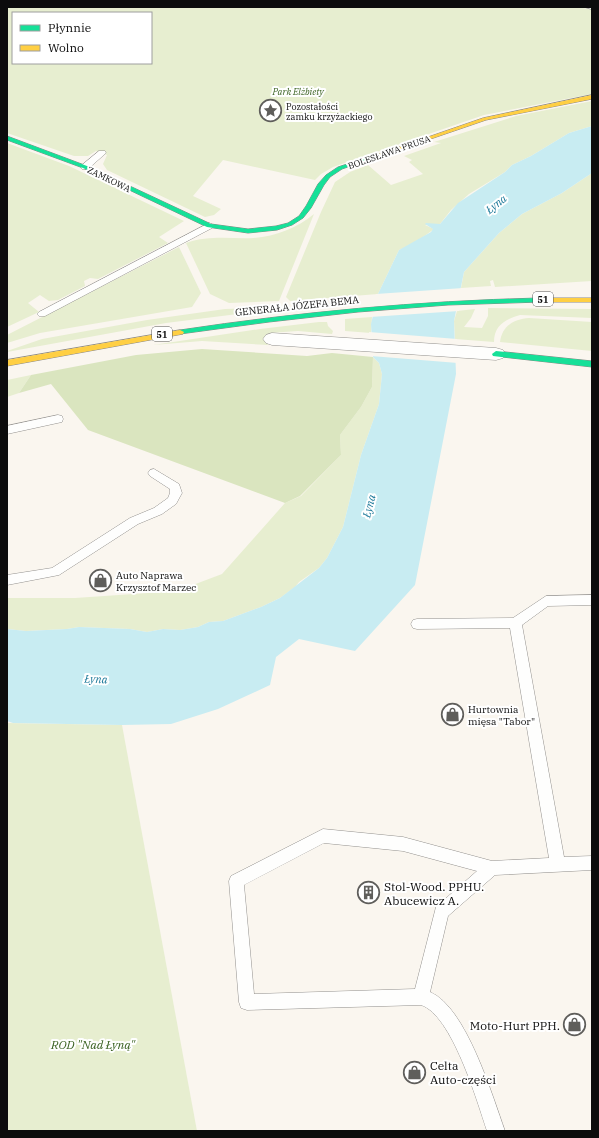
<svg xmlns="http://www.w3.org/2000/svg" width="599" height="1138" font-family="'IBM Plex Serif',serif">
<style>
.green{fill:#e7eed0;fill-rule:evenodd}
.forest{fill:#dae5bf}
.water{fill:#c8ecf2}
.pier{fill:#faf6ef}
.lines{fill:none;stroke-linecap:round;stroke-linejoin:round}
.lane-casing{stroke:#93918e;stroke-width:1}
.street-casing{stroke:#93918e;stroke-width:1}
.fast-casing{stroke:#8a8885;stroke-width:1}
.slow-casing{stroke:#8a8885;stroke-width:1}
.lane{fill:#fefefd;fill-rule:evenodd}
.street{fill:#fefefd;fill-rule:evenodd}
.fast{fill:#16e098;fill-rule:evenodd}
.slow{fill:#ffcf43;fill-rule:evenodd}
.labels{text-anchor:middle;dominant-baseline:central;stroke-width:4;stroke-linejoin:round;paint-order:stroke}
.far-park-label{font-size:9px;font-style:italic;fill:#38601f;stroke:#fff}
.far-poi-label{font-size:9px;fill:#0c0c0c;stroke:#fff;text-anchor:start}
.far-street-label{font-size:9px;fill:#0c0c0c;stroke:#fff}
.shield{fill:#fff;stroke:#555;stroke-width:1}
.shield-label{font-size:9px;font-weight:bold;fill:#0c0c0c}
.street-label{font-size:10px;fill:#0c0c0c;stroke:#fff}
.poi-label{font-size:10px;fill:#0c0c0c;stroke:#fff;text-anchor:start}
.water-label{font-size:11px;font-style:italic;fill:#1a7798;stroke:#fff}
.near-poi-label{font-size:12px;fill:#0c0c0c;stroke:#fff;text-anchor:start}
.near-park-label{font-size:12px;font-style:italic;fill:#38601f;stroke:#fff}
</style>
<rect width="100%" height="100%" fill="#faf6ef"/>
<g class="green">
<path d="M 7,7 L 573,7 L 592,9 L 592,94 L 484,115 L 333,167 L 321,174 L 315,180 L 223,160 L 193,196 L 221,209 L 214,215 L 205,217 L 107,170 L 103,164 L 107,155 L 96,151 L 88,156 L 74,156 L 7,133 ZM 13,13 L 151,13 L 151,63 L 13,63 Z"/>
<path d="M 592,101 L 592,126 L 569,133 L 531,156 L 512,165 L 505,172 L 469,194 L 451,210 L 440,224 L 425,225 L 434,229 L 415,243 L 399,250 L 378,294 L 290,301 L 286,297 L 321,212 L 335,182 L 350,172 L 368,165 L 391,185 L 423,174 L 409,162 L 412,160 L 404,156 L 441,143 L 434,142 L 516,116 Z"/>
<path d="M 7,143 L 69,166 L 184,221 L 159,237 L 168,243 L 98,279 L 90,278 L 84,281 L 85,286 L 58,300 L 49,301 L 40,295 L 28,303 L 39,312 L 7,327 Z"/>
<path d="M 592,173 L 592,281 L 495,287 L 493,280 L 490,281 L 491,286 L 461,288 L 464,272 L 499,233 L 522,214 L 562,193 Z"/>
<path d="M 314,214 L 279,301 L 229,303 L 210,294 L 186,243 C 209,235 231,239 254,238 C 276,236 297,228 314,214 Z"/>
<path d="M 179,247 L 201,293 L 192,307 L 40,333 L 7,343 L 7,335 Z"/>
<path d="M 295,307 L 166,323 L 7,352 L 7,351 L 42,339 L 147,320 L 225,309 Z"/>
<path d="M 488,308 L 592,309 L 592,318 L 520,315 C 506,319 494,325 494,342 L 455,339 L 454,321 L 457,311 L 475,309 L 471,318 L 464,327 L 482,328 L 488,316 Z"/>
<path d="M 372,317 L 371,333 L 345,331 L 345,319 Z"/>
<path d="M 529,318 L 592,322 L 592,351 L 500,342 C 502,326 514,319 529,318 Z"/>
<path d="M 319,322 L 327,322 L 328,326 L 333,331 L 332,334 L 298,331 L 269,333 L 268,345 L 202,341 L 153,345 L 260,329 Z"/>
<path d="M 373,357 L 379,363 L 382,374 L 379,404 L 361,455 L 343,527 L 327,558 L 319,568 L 299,582 L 295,587 L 280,598 L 261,607 L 223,621 L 209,622 L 198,627 L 180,630 L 163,629 L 147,632 L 130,629 L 79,627 L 67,629 L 26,631 L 7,629 L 7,598 L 75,598 L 177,591 L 222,574 L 285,503 L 301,496 L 341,455 L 340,435 L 361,407 L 372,387 Z"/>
<path d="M 31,375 L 19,393 L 7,397 L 7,380 Z"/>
<path d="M 7,723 L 122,725 L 197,1131 L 7,1131 Z"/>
</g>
<path class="forest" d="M 202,349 L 307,356 L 332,353 L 373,357 L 372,387 L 361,407 L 340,435 L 341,455 L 300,496 L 285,503 L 88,430 L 51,384 L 19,393 L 31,375 L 136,355 Z"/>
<path class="water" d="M 592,126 L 592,173 L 562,193 L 522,214 L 499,233 L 464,272 L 454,321 L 456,374 L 415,585 L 355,651 L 299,639 L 276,657 L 270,685 L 218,709 L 171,724 L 122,725 L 13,723 L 7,721 L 7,629 L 26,631 L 67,629 L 79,627 L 130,629 L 147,632 L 163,629 L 180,630 L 198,627 L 209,622 L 223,621 L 261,607 L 280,598 L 319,568 L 327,558 L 343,527 L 361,455 L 379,404 L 382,374 L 379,363 L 373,357 L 371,324 L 378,294 L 399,250 L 431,232 L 433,229 L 425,224 L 426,223 L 440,224 L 458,203 L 505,172 L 512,165 L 531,156 L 569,133 Z"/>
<g class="pier">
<path d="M 463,288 L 459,311 L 370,317 L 376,294 Z"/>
<path d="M 369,332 L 457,339 L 458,363 L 371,356 Z"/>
</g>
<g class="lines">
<defs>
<g id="lane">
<path d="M 584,7 L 592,7 L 592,9 Z"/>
<path d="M 99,151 L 105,151 L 106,153 L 88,169 L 82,169 L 81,167 L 82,165 Z"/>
<path d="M 209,223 L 212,224 L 213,226 L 212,228 L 45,316 L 39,316 L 37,314 L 39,312 Z"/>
<path d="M 58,415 L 62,416 L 63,419 L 62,422 L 7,434 L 7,426 Z"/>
<path d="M 154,469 L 179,484 L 182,493 L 176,504 L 162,514 L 138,524 L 59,575 L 7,585 L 7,575 L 52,568 L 130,518 L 154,508 L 168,498 L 170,493 L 170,489 L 150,476 L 148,473 L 150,470 Z"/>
<path d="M 592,595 L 592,605 L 548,606 L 522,625 L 564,857 L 592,856 L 592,870 L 495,875 L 448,916 L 430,992 C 466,1007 492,1095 505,1131 L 487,1131 C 477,1101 452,1015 421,1005 L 247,1010 L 241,1008 L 239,1002 L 229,881 L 231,876 L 323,829 L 403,837 L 492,861 L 549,858 L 510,628 L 417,629 L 413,628 L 411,624 L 413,620 L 417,619 L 513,618 L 546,596 ZM 324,843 L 403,851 L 477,871 L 436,907 L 415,989 L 254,994 L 244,885 Z"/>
</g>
<path id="street" d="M 272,333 L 496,348 L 503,350 L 505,354 L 503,358 L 496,360 L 272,345 L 266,343 L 263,339 L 266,335 Z"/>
<g id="fast">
<path d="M 7,136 L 87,166 L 211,224 L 248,229 L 276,226 L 288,223 L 299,216 L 306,206 L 318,184 L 326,175 L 338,167 L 374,155 L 379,156 L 342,169 L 330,177 L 324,185 L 311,208 L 303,218 L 292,225 L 277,230 L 248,233 L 207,227 L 83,168 L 7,140 Z"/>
<path d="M 538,298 L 542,300 L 541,302 L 448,305 L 358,312 L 269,322 L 180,334 L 176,332 L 180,330 C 299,312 418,301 538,298 Z"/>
<path d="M 496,351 L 592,361 L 592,367 L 493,356 L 492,354 Z"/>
</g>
<g id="slow">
<path d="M 592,95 L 592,99 L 486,120 L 378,157 L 373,156 L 483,118 Z"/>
<path d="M 535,298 L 592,298 L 592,302 L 538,302 L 534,300 Z"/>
<path d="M 180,330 L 184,332 L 183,334 L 7,366 L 7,360 Z"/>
</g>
</defs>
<use href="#lane" class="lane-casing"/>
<use href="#street" class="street-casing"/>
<use href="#fast" class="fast-casing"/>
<use href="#slow" class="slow-casing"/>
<use href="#lane" class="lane"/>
<use href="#street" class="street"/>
<use href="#fast" class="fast"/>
<use href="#slow" class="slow"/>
</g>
<defs>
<symbol id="sight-ring" viewBox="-11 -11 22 22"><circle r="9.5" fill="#fff" stroke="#5f5e5b" stroke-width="1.5"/><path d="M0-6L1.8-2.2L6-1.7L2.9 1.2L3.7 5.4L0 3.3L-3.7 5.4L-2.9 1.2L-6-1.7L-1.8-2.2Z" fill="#5f5e5b"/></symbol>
<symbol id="shop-ring" viewBox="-11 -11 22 22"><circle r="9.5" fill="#fff" stroke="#5f5e5b" stroke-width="1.5"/><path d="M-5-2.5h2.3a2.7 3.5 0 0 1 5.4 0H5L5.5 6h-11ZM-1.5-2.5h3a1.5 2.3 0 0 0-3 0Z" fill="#5f5e5b"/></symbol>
<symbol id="building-ring" viewBox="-11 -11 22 22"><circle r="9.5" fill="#fff" stroke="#5f5e5b" stroke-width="1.5"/><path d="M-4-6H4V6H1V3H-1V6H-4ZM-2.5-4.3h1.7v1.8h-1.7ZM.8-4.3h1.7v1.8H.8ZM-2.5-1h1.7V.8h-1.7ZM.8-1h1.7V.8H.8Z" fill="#5f5e5b"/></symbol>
</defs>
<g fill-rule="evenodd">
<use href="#sight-ring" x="258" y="98" width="25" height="25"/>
<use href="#shop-ring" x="88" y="568" width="25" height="25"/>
<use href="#shop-ring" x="440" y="702" width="25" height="25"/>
<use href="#building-ring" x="356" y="880" width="25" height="25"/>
<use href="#shop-ring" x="562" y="1012" width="25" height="25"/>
<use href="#shop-ring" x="402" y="1060" width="25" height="25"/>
</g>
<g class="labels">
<g class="far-park-label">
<text x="298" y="91">Park Elżbiety</text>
</g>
<g class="far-poi-label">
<text x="286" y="106">Pozostałości<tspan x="286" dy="10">zamku krzyżackiego</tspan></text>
</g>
<g class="far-street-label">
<text transform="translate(389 152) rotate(-19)">BOLESŁAWA PRUSA</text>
<text transform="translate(109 179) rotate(26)">ZAMKOWA</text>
</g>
<g class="shield">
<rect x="533" y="292" width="20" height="14" rx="3"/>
<rect x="152" y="327" width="20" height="14" rx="3"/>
</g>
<g class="shield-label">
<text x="543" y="299">51</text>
<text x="162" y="334">51</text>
</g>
<g class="street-label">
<text transform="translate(297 306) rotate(-6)">GENERAŁA JÓZEFA BEMA</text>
</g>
<g class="poi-label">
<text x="116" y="575">Auto Naprawa<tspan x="116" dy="12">Krzysztof Marzec</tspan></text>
<text x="468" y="709">Hurtownia<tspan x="468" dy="12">mięsa "Tabor"</tspan></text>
</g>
<g class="water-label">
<text transform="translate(496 204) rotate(-38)">Łyna</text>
<text transform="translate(369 506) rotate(-76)">Łyna</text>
<text transform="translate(96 679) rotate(2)">Łyna</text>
</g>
<g class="near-poi-label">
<text x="384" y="886">Stol-Wood. PPHU.<tspan x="384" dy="14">Abucewicz A.</tspan></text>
<text x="560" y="1025" text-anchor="end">Moto-Hurt PPH.</text>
<text x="430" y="1065">Celta<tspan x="430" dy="14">Auto-części</tspan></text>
</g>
<g class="near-park-label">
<text x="93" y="1044">ROD "Nad Łyną"</text>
</g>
</g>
<rect width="599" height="1138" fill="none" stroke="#0c0c0c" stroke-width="16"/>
<rect x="12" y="12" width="140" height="52" fill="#ffffff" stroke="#9e9e9e"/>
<rect x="20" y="25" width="20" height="6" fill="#16e098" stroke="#9e9e9e"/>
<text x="48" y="32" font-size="12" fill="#0c0c0c">Płynnie</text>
<rect x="20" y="45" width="20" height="6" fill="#ffcf43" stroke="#9e9e9e"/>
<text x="48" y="52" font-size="12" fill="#0c0c0c">Wolno</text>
</svg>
